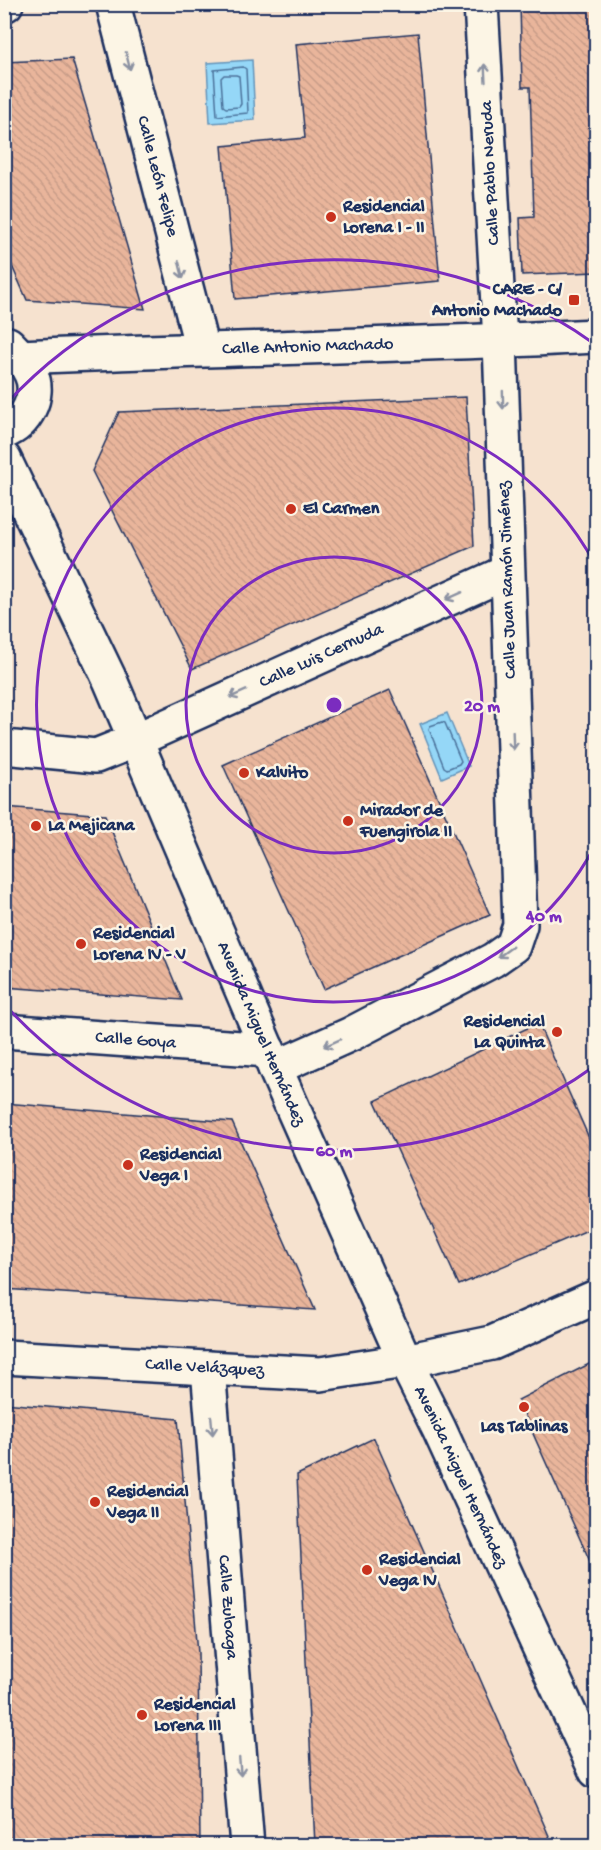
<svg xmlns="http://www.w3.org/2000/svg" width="601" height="1850" font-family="'Gochi Hand',sans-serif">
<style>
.water{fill:#95d7f7;stroke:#6494ba;stroke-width:1.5}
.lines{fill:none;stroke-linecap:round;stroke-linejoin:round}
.shore{stroke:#4c729b;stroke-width:1.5}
.building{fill:url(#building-back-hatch);stroke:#1b2f5e;stroke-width:1.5}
.minor-casing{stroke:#1b2f5e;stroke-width:38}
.minor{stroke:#fcf5e5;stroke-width:33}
.oneway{stroke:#8c92a2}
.ring{fill:none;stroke:#7b2cbf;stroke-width:3}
.poi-dot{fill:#c8321e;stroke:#fcf5e5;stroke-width:2}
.labels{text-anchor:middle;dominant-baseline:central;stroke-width:5;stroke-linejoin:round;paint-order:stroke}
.street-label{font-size:18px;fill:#1b2f5e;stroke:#fcf5e5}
.poi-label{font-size:18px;font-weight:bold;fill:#1b2f5e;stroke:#fcf5e5;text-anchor:start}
.centre{fill:#7b2cbf;stroke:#fcf5e5;stroke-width:3}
.ring-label{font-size:18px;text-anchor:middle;font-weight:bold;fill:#7b2cbf;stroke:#fcf5e5;stroke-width:5;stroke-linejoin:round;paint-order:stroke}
</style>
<defs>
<pattern id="building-back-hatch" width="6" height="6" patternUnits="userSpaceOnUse" patternTransform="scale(1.5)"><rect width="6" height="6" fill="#e9b59b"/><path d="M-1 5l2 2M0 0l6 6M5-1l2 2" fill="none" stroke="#c79c88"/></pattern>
</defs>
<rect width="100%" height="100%" fill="#f6e2cf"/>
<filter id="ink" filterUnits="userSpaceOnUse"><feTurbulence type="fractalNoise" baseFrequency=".0167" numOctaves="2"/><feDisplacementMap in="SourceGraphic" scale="12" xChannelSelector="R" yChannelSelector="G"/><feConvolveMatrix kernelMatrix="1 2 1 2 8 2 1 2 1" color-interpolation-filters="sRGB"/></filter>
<g filter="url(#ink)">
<g class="water">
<path d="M 252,60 L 255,120 L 210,123 L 207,63 Z"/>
<path d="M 447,713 L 469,766 L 442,778 L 420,724 Z"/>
</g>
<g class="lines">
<g class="shore">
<path d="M 243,67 L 246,69 L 248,113 L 217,116 L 214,70 Z"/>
<path d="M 224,75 L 236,75 L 239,76 L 241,104 L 239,107 L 226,108 L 223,106 L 221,78 Z"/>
<path d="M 442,722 L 445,723 L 461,761 L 459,764 L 447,769 L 444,767 L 429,729 L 430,726 Z"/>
</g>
</g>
<g class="building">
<path d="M 520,4 L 597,4 L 597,272 L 522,275 L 520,218 L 534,217 L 530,87 L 522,87 Z"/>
<path d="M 418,33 L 440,281 L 235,299 L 222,146 L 305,138 L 296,44 Z"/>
<path d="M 72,59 L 111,191 L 145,309 L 27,300 L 4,248 L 4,62 Z"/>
<path d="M 466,397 L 474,546 L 192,669 L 92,471 L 119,412 Z"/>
<path d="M 390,690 L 490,915 L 324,989 L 223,765 Z"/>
<path d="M 4,807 L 105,815 L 182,1000 L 4,987 Z"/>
<path d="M 538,1023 L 597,1156 L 597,1226 L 459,1285 L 375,1101 Z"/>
<path d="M 4,1103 L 232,1122 L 315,1310 L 4,1289 Z"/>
<path d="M 597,1360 L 597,1577 L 518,1400 Z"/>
<path d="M 4,1403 L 178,1419 L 198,1653 L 200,1845 L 58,1845 L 4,1839 Z"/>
<path d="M 374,1438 L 474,1665 L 553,1845 L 315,1845 L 297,1475 Z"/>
</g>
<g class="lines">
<defs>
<g id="minor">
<path id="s1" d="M 113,4 L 202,349"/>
<path d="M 4,5 L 6,4"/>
<path id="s2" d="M 20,357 C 212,348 405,346 596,336"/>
<path d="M 4,432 C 26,424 41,396 31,374 C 26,362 17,353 8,344"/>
<path id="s3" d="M 4,459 L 110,680 L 275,1068 L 405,1361 L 439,1429 L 596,1771"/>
<path id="s4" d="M 4,747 L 96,756 L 136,740 L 507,572"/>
<path id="s5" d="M 4,1031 L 268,1050"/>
<path d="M 275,1068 L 351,1034 L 493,960 L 513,946 L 520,925 L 500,341 L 481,4"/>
<path id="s6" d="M 4,1357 L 320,1374 L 405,1361 L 492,1343 L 596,1297"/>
<path id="s7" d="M 208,1368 L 247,1846"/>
</g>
</defs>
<use href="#minor" class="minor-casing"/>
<use href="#minor" class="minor"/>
</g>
<defs><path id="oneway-shaft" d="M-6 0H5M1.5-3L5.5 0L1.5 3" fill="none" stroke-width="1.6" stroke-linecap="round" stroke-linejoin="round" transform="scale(1.5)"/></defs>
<g class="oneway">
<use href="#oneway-shaft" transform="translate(128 61) rotate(76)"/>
<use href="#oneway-shaft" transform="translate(485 73) rotate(-93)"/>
<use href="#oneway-shaft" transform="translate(181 270) rotate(76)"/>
<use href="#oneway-shaft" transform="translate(503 400) rotate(89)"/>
<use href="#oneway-shaft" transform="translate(454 596) rotate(156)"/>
<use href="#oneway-shaft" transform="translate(238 694) rotate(156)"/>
<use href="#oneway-shaft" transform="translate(513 741) rotate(88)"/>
<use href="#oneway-shaft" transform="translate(505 952) rotate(144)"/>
<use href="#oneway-shaft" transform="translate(332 1043) rotate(156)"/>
<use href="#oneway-shaft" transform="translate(212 1426) rotate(85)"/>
<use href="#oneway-shaft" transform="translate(240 1767) rotate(85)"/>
</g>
</g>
<g class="ring">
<circle cx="334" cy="705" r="148"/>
<path d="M596 844A297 297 0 1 1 596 566"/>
<path d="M596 1065A445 445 0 0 1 6 1006M6 404A445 445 0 0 1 596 345"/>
</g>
<g class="poi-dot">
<circle cx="331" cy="217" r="6"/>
<rect x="568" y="294" width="12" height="12" rx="3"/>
<circle cx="291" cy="509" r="6"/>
<circle cx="244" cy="773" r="6"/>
<circle cx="348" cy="821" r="6"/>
<circle cx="36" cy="826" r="6"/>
<circle cx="81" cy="944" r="6"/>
<circle cx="557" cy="1032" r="6"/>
<circle cx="128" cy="1165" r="6"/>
<circle cx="524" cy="1407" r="6"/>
<circle cx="95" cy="1502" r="6"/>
<circle cx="367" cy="1570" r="6"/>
<circle cx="142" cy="1715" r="6"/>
</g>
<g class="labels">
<g class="street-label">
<text transform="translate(491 173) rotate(-93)">Calle Pablo Neruda</text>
<text stroke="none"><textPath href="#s1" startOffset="178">Calle León Felipe</textPath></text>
<text stroke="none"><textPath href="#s2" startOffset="288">Calle Antonio Machado</textPath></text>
<text transform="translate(508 580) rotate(-92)">Calle Juan Ramón Jiménez</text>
<text stroke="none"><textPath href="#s4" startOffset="339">Calle Luis Cernuda</textPath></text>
<text stroke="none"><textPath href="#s3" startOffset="630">Avenida Miguel Hernández</textPath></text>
<text stroke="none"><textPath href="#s5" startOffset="132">Calle Goya</textPath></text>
<text stroke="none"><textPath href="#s6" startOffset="201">Calle Velázquez</textPath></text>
<text stroke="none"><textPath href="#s3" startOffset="1116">Avenida Miguel Hernández</textPath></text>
<text stroke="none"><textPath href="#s7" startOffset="240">Calle Zuloaga</textPath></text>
</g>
<g class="poi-label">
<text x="343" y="207">Residencial<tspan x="343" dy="21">Lorena I - II</tspan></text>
<text x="562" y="290" text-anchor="end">CARE - C/<tspan x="562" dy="21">Antonio Machado</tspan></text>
<text x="303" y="509">El Carmen</text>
<text x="256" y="773">Kalvito</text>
<text x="360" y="811">Mirador de<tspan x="360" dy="21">Fuengirola II</tspan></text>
<text x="48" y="826">La Mejicana</text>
<text x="93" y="934">Residencial<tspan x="93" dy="21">Lorena IV - V</tspan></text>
<text x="545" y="1022" text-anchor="end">Residencial<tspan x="545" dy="21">La Quinta</tspan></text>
<text x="140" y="1155">Residencial<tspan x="140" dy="21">Vega I</tspan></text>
<text x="524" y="1427" text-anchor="middle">Las Tablinas</text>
<text x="107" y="1492">Residencial<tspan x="107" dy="21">Vega II</tspan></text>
<text x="379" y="1560">Residencial<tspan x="379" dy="21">Vega IV</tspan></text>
<text x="154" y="1705">Residencial<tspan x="154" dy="21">Lorena III</tspan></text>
</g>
</g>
<circle cx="334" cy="705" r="9" class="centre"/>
<g class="ring-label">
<text x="482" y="711">20 m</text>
<text x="544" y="921">40 m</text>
<text x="334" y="1156">60 m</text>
</g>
<rect width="601" height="1850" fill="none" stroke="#fcf5e5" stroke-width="24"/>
<rect x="12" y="12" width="577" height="1826" fill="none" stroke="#1b2f5e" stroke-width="2" filter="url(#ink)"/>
</svg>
